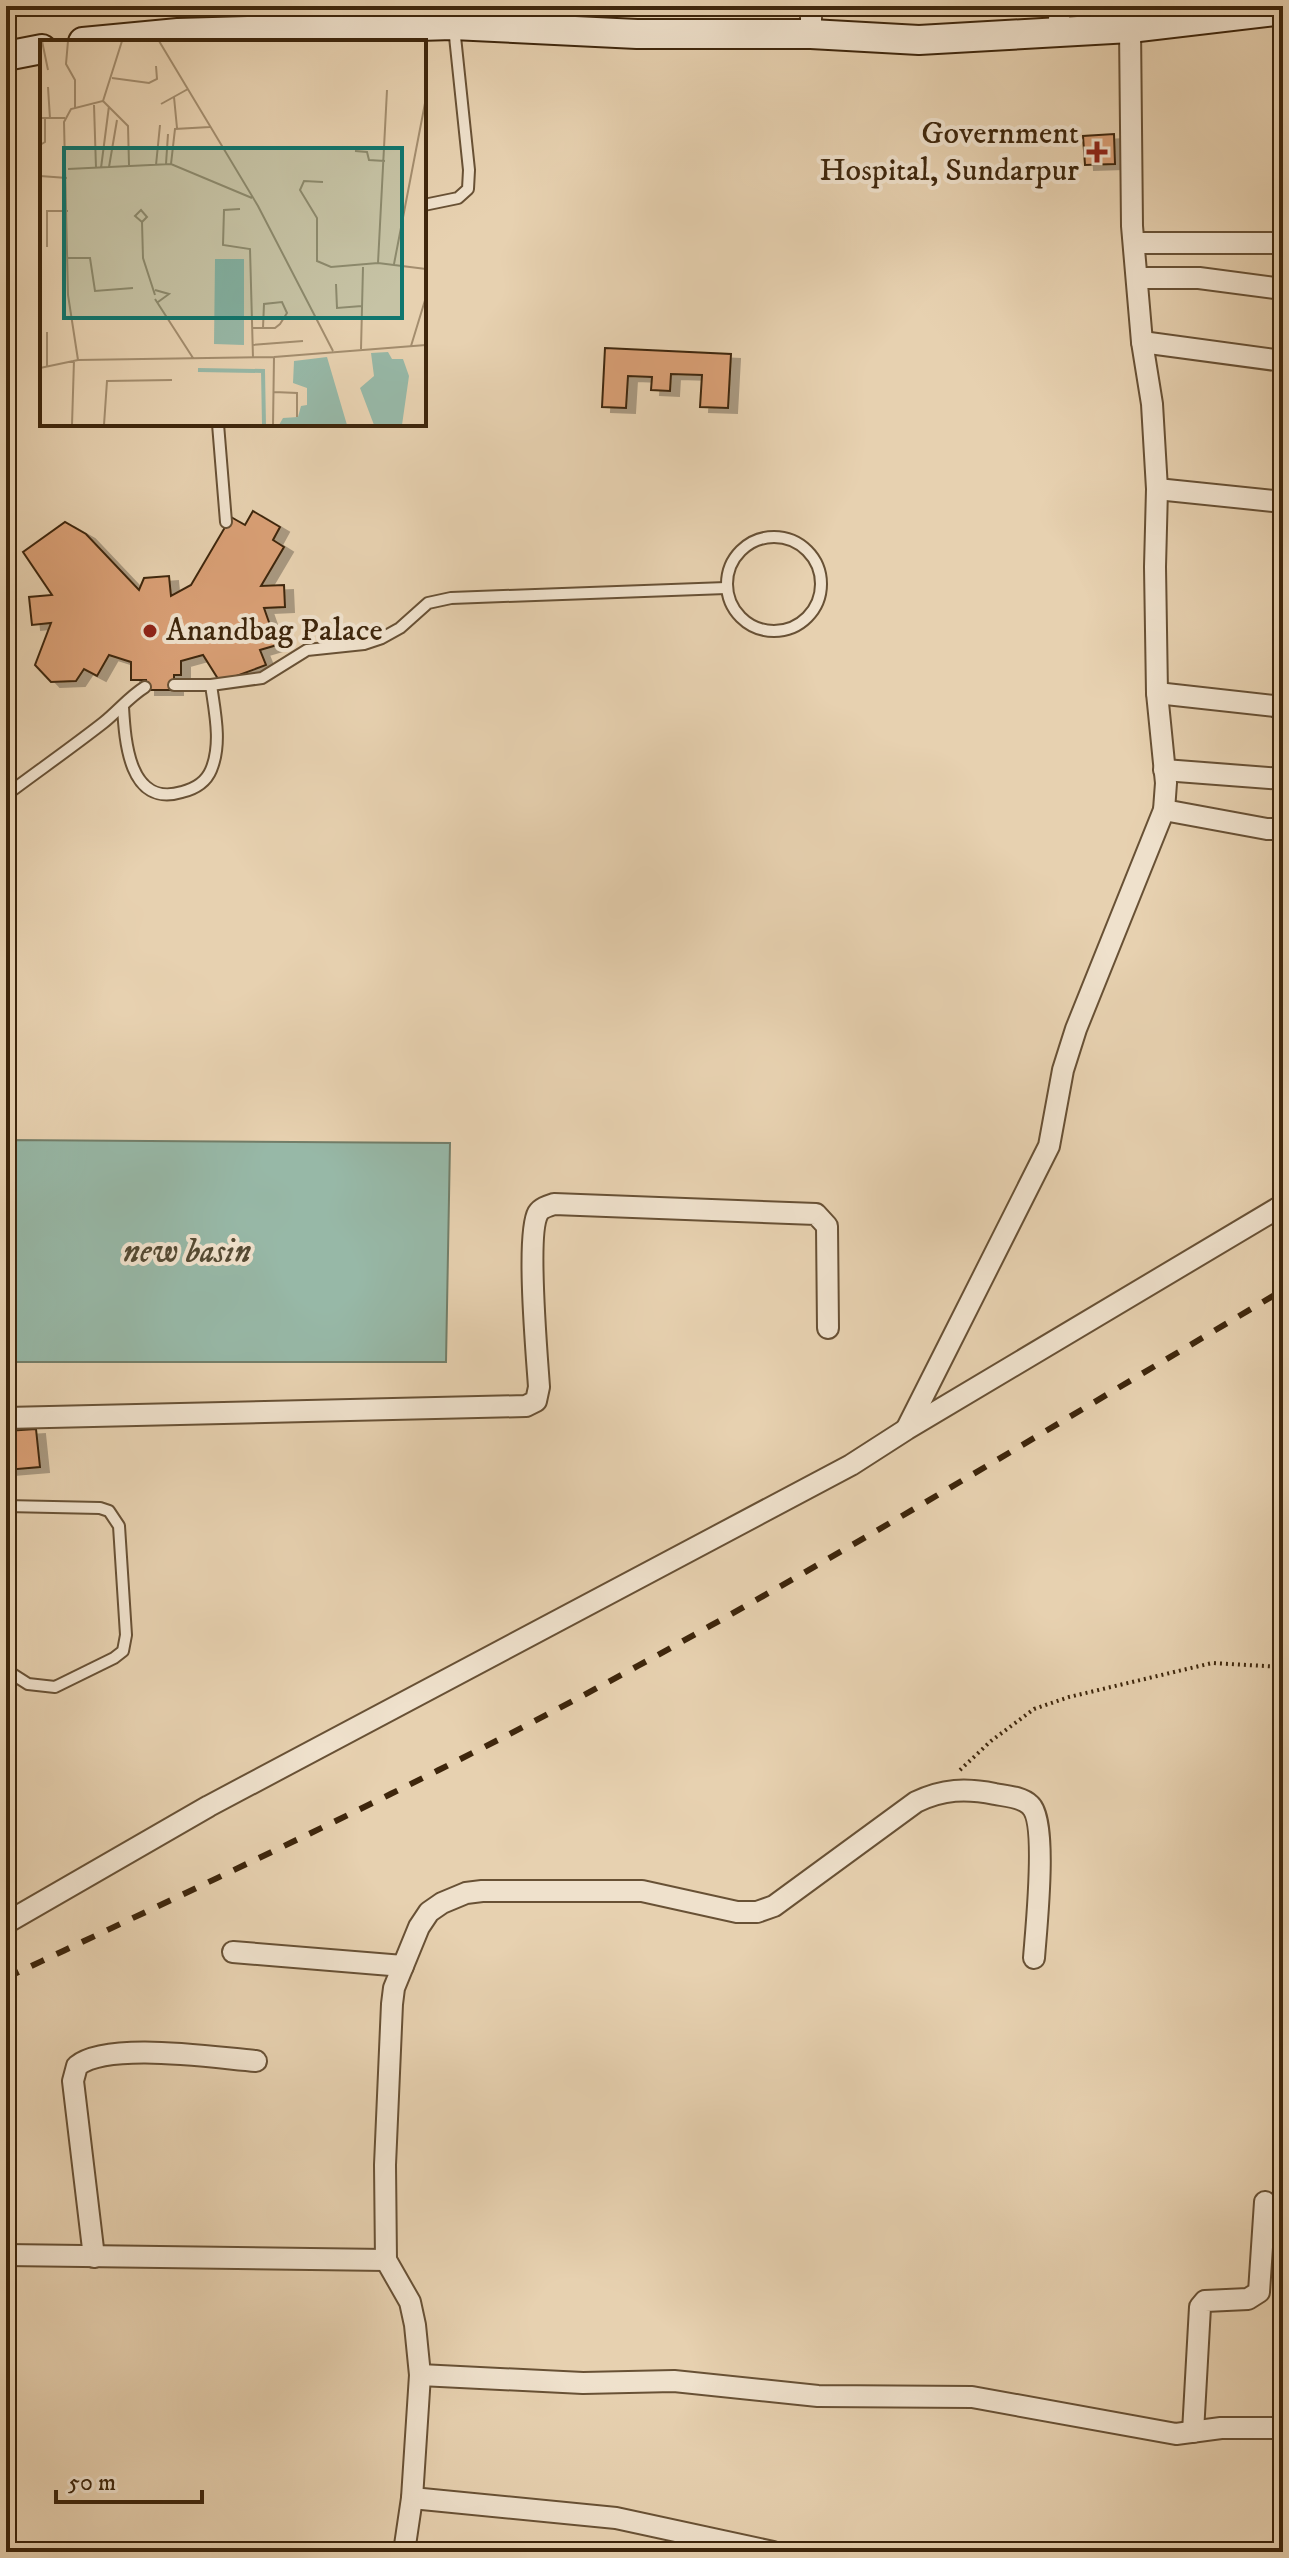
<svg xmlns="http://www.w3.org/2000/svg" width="1289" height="2558" font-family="'IM FELL DW Pica',serif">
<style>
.water{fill:#97b8a7;stroke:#737e69;stroke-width:2}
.building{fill:#daa076;stroke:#3e260c;stroke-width:2;filter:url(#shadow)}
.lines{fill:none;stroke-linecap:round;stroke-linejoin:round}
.lane-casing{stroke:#685135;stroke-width:14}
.street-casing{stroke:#685135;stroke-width:24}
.secondary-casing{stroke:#3e260c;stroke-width:32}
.path{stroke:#3e260c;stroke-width:4;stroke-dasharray:2 4;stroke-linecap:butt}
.lane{stroke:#efe1cc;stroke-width:10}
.street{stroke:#efe1cc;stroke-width:20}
.secondary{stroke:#efe1cc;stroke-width:28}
.rail{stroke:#3e260c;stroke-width:6;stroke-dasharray:14 14;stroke-linecap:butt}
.poi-dot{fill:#8f2418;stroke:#efe1cc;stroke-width:3}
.labels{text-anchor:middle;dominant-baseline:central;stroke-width:8;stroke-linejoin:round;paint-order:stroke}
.poi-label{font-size:32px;fill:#3e260c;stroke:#efe1cc;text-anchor:end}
.water-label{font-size:34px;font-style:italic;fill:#544a33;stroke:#efe1cc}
.inset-river{fill:none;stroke:#97b8a7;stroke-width:4}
.inset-road{fill:none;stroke:#a38d6e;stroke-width:2}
.view{fill:#0f766e;fill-opacity:0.15;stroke:#0f766e;stroke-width:4}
.inset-edge{fill:none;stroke:#3e260c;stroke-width:4}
</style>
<defs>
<filter id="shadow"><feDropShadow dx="9" dy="5" stdDeviation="0" flood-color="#0004"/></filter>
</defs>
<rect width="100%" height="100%" fill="#e7d1b0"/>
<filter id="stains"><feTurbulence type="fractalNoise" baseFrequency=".0025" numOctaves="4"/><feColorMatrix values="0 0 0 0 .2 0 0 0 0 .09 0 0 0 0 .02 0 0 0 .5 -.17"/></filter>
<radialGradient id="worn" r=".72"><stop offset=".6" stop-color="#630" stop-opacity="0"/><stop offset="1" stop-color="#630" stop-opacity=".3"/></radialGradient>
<path class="water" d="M 6,1140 L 450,1143 L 446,1362 L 6,1362 Z"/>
<g class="building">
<rect x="69" y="6" width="29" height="3"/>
<path d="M 1114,134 L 1115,164 L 1085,165 L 1083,136 Z"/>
<path d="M 605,348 L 731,354 L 728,408 L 700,407 L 702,375 L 671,374 L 670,391 L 651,390 L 652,377 L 628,376 L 626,408 L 602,407 Z"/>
<path d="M 253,511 L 280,527 L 273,540 L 284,547 L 261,586 L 284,585 L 285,607 L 264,608 L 277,645 L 260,650 L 266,665 L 220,682 L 203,655 L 181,661 L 181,675 L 174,675 L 174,690 L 146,690 L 146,680 L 131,680 L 131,662 L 109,655 L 97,676 L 84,669 L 76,681 L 51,682 L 35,665 L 51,623 L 32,625 L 29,597 L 52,595 L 23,552 L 65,522 L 86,534 L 139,590 L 144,578 L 169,576 L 171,596 L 191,585 L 231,517 L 245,525 Z"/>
<path d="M 36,1429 L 40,1467 L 6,1470 L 6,1431 Z"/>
</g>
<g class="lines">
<defs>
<g id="lane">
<path d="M 424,205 L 458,198 L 468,189 L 469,170 L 454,27"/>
<path d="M 218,424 L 226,522"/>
<circle cx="774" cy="584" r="47"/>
<path d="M 174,685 L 211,685 L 262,678 L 307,650 L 364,644 L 382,638 L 400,628 L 428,603 L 451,598 L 726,588"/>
<path d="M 123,707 C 125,741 129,808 182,792 C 194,789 206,782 211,770 C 222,744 215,713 211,685"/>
<path d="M 6,795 C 38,771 71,748 103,723 C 118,711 129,697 145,687"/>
<path d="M 6,1506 L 100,1508 L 109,1511 L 119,1526 L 126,1635 L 123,1651 L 114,1658 L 55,1687 L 28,1684 L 6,1670"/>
</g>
<g id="street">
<path d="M 1058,33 L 1060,6"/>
<path d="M 811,34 L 811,6"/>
<path d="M 1134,243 L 1283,243"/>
<path d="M 1137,278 L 1199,278 L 1283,289"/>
<path d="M 1142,342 L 1283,361"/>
<path d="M 1157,489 L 1283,502"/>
<path d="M 1157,693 L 1283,707"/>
<path d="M 1164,770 L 1283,779"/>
<path d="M 1164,810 L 1267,829 L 1283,829"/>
<path d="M 6,1418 L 526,1406 L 536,1401 L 539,1387 C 537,1357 526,1234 538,1213 C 541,1208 548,1206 554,1204 L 816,1214 L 827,1226 L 828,1328"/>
<path d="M 907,1428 L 1049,1146 L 1063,1070 L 1076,1029 L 1164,810 L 1166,783 L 1157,693 L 1155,567 L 1157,489 L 1152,404 L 1142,342 L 1132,226 L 1130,28"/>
<path d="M 6,1923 L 209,1806 L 851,1465 L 907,1429 L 1283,1205"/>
<path d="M 233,1952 L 403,1966"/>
<path d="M 6,2255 L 386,2260"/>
<path d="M 94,2257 L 73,2081 L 77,2066 C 108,2041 216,2058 256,2061"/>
<path d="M 420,2375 L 583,2383 L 674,2381 L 818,2396 L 972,2397 L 1176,2434 L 1221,2428 L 1283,2428"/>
<path d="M 1193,2432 L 1200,2307 L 1205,2301 L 1248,2299 L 1259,2292 L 1265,2202"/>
<path d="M 412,2498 L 616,2518 L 773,2552"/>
<path d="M 404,2552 L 412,2498 L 420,2375 L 415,2325 L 410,2302 L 386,2260 L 385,2165 L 392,2004 L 394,1988 L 419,1927 L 429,1912 L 442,1903 L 466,1893 L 482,1891 L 642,1891 L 737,1912 L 757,1912 L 774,1906 L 916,1802 C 943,1789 966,1788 995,1794 C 1006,1796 1022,1797 1030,1805 C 1048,1821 1036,1930 1034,1958"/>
</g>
<g id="secondary">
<path d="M 83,42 L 178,33 L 453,25 L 637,34 L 811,34 L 919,40 L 1130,28 L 1283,10"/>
<path d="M 6,56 L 42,49"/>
</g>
</defs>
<use href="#lane" class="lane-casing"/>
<use href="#street" class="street-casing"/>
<use href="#secondary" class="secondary-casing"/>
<path class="path" d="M 960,1770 L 991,1741 L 1034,1709 L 1069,1697 L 1212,1663 L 1283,1667"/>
<use href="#lane" class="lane"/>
<use href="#street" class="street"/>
<use href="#secondary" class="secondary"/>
<path class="rail" d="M 6,1978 C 217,1878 429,1780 634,1668 C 854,1548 1068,1417 1283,1290"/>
</g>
<g class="poi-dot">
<path d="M1093 140h8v8h8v8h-8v8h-8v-8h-8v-8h8z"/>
<circle cx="150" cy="631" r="8"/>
</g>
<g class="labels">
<g class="poi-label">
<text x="1079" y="134">Government<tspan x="1079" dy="37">Hospital, Sundarpur</tspan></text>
<text x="166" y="631" text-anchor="start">Anandbag Palace</text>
</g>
<g class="water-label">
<text x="187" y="1252">new basin</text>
</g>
</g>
<g transform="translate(40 40)">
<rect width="386" height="386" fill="#e7d1b0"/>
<path d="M 175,219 L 204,219 L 204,305 L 174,304 ZM 348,312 L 352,319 L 363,319 L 369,336 L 362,385 L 334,385 L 320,348 L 334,336 L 331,313 ZM 287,317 L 307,385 L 239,385 L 243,378 L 258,377 L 261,366 L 267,365 L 267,348 L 253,343 L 254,321 Z" fill="#97b8a7"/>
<path class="inset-river" d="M 158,330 L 223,331 L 224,385"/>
<path class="inset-road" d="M 2,1 L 8,30M 28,1 L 26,24 L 35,40 L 35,68M 119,1 L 218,166 L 293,311M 72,38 L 109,43 L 117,39 L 116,26M 8,47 L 10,79M 134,57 L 137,88M 63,61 L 88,86 L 89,125M 121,64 L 148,49M 54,65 L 56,128M 0,78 L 25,78M 0,105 L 5,102 L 5,78M 315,111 L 327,112 L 329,120 L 345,121M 126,124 L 128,94M 131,124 L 135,89 L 170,87M 116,125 L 120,85M 69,127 L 77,80M 61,128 L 69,66M 28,129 L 131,124 L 212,158M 0,136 L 27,138M 283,142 L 264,141 L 260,150 L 277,178 L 277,221 L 291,227 L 338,223 L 386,229M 200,169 L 184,170 L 183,205 L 210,209 L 213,318M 102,182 L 95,176 L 101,170 L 107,177 L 102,182 L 103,218 L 115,255M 7,207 L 7,171 L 28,171M 27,218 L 50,218 L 55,251 L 93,248M 338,223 L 347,50M 354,224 L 386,58M 296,244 L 297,268 L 322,266M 115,250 L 129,254 L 118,262M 115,259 L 153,318M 212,288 L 235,288 L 240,284 L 247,273 L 242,262 L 224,264 L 223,288M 7,292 L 7,326M 212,305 L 263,301M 371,306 L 386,257M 321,309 L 323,227M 38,320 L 28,255 L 24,82 L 31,69 L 63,61 L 82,1M 0,328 L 38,320 L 234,317 L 386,305M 234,352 L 257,353 L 257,377M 32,385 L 34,320M 64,385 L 67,341 L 132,340M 233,385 L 234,317"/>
<path class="view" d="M 24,108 L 362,108 L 362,278 L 24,278 Z"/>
<rect width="386" height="386" class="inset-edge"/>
</g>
<rect width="1289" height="2558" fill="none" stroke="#e7d1b0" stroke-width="32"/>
<rect x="8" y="8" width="1273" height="2542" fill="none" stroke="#3e260c" stroke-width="4"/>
<rect x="16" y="16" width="1257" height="2526" fill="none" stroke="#3e260c" stroke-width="2"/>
<path d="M56 2490v12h146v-12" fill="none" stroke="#3e260c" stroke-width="4"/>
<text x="68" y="2490" font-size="24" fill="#3e260c" stroke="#efe1cc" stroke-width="6" paint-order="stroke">50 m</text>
<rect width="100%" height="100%" filter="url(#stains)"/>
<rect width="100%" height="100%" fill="url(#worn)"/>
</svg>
